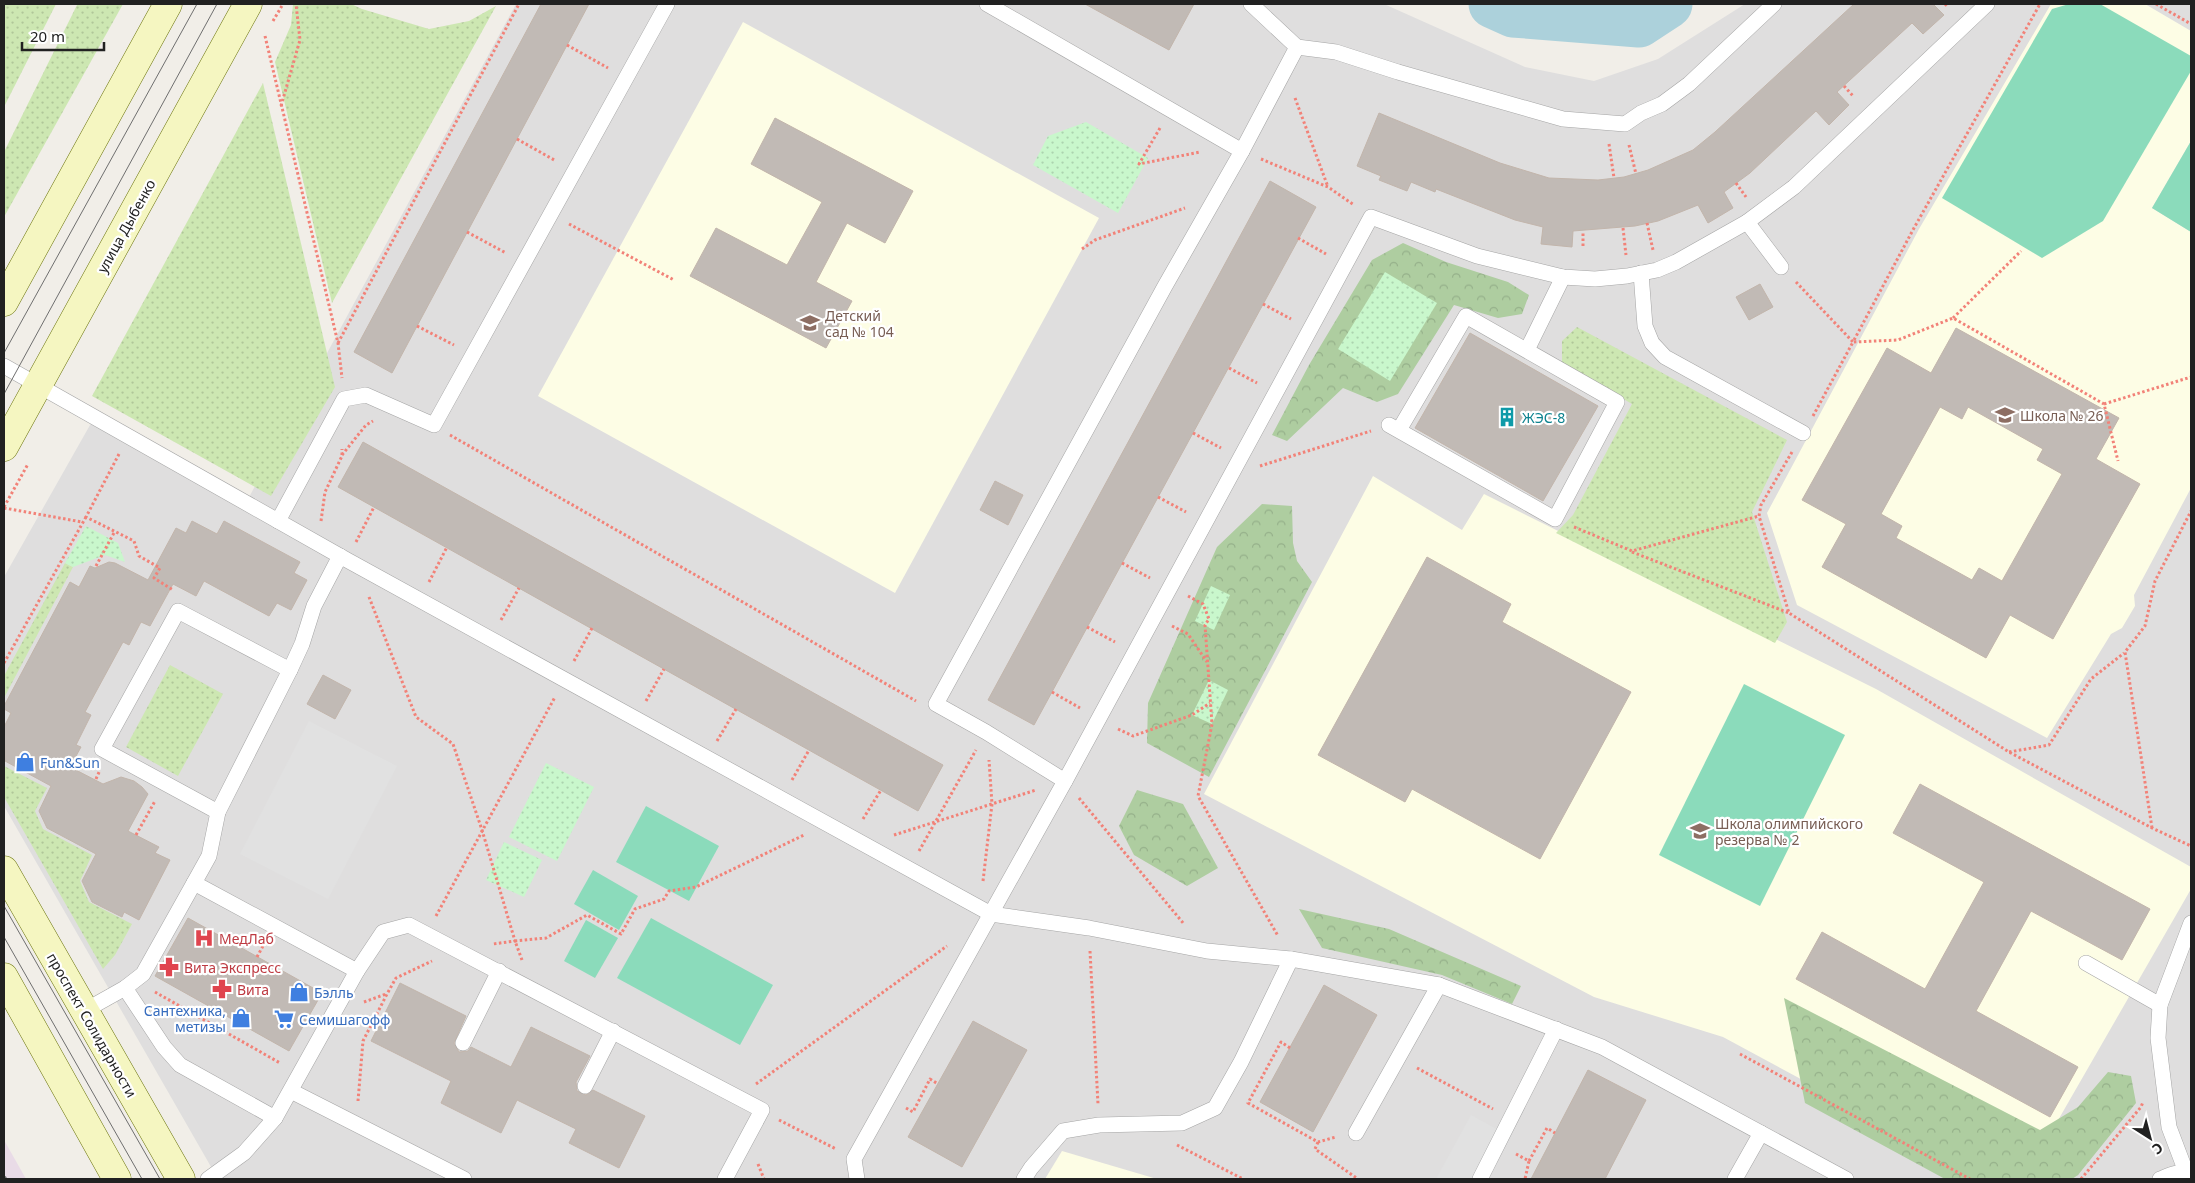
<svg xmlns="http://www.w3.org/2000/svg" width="2195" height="1183" font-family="'Noto Sans',sans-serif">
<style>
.residential{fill:#dfdede}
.industrial{fill:#e9dbe7}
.education{fill:#fdfde5}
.grass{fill:url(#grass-dots)}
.forest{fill:url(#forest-crowns)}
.park{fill:url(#park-dots)}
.pitch{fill:#8bdbbb}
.parking{fill:#e1e1e1}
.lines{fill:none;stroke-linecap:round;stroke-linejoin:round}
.river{stroke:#acd1db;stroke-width:49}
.building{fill:#c1bab5;stroke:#c2b5ab;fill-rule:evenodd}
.lane-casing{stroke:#a5a5a5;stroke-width:16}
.secondary-casing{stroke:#6b740c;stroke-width:29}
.path{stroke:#f28278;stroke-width:3;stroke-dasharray:2.5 2.5;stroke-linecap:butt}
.lane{stroke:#fff;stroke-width:15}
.secondary{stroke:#f5f6c1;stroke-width:28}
.tram{stroke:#6f6f6f;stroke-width:1}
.rail{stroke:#6f6f6f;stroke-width:4;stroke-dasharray:10 10;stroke-linecap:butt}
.labels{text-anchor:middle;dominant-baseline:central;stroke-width:4.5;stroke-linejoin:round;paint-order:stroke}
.street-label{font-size:14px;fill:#212121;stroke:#fff}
.education-label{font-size:14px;fill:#785e54;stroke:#fff;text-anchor:start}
.culture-label{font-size:14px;fill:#0d838f;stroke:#fff;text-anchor:start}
.shop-label{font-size:14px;fill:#366cbe;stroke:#fff;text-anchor:start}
.health-label{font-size:14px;fill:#be3a42;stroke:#fff;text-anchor:start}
</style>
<defs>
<pattern id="grass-dots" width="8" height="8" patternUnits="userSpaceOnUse" patternTransform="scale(1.25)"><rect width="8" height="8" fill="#cde7b2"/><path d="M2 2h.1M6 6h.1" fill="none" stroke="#b0c699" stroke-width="1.8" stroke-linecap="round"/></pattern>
<pattern id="forest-crowns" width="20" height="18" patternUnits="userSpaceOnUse" patternTransform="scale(1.25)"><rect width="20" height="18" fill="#aecda0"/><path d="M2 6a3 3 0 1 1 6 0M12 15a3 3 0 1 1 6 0" fill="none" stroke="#95b08a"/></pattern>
<pattern id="park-dots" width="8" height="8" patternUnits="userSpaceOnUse" patternTransform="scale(1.25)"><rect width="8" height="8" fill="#c9f7cc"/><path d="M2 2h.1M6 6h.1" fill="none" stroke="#acd3af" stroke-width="1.8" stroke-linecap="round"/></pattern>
</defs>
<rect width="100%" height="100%" fill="#f1eee8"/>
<path class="residential" d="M 516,4 L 1384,4 L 1525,67 L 1594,81 L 1658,59 L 1745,4 L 2191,4 L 2191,1179 L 218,1179 L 4,806 L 4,577 L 94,418 L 247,501 Z"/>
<path class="industrial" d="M 4,1140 L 26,1179 L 4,1179 Z"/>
<g class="education">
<path d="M 2051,4 L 2145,4 L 2191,31 L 2191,141 L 2152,208 L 2191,232 L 2191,488 L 2134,595 L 2135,606 L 2122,628 L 2111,634 L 2047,738 L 1797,605 L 1767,513 L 1919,229 Z"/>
<path d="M 743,22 L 1099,218 L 895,593 L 538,396 Z"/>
<path d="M 1373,476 L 1462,530 L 1484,494 L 1876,689 L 2191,867 L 2191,889 L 2034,1162 L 1979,1175 L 1723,1037 L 1594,997 L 1204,794 Z"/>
<path d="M 1062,1151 L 1157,1179 L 1045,1179 Z"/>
</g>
<g class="grass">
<path d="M 4,4 L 56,4 L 4,107 Z"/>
<path d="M 123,4 L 4,217 L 4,152 L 77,5 Z"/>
<path d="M 293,4 L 351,4 L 362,9 L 429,29 L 469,21 L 496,6 L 332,303 L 275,62 L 291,25 Z"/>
<path d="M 263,83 L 335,387 L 271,496 L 92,396 Z"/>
<path d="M 1577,327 L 1787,440 L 1752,512 L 1787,622 L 1775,643 L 1556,533 L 1573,515 L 1632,404 L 1562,363 L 1562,341 Z"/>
<path d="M 65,563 L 73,567 L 4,698 L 4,676 Z"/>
<path d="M 170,665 L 223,694 L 178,776 L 126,747 Z"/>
<path d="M 4,766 L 47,788 L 35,811 L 43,829 L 92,855 L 80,881 L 89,902 L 132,924 L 115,955 L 103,969 L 4,797 Z"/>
</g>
<g class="forest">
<path d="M 1403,243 L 1446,262 L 1508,282 L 1529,295 L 1522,314 L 1498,318 L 1454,305 L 1398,394 L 1377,402 L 1343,388 L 1287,441 L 1272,435 L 1309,365 L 1372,260 Z"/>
<path d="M 1262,504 L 1292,506 L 1293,543 L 1297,561 L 1312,582 L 1209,777 L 1147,743 L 1148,703 L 1217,547 Z"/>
<path d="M 1137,790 L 1183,804 L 1218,868 L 1187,886 L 1134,855 L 1119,826 Z"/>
<path d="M 1299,909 L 1389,929 L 1521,986 L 1512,1004 L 1442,975 L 1322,948 Z"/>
<path d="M 1784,998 L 2040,1130 L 2078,1107 L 2108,1072 L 2131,1076 L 2136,1103 L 2078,1175 L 2072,1179 L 1945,1179 L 1805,1103 Z"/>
</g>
<g class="park">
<path d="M 1086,122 L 1148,158 L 1118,213 L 1033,165 L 1048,136 Z"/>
<path d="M 1385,272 L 1437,303 L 1390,381 L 1338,349 Z"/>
<path d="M 86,526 L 118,543 L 125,562 L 105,555 L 73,567 L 65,563 Z"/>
<path d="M 1211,586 L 1230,595 L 1214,630 L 1195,621 Z"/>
<path d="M 1209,680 L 1228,690 L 1212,724 L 1192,715 Z"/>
<path d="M 546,763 L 594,787 L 557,861 L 509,837 Z"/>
<path d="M 504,842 L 542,860 L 524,897 L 486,880 Z"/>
</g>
<g class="pitch">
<path d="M 2069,4 L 2100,4 L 2191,56 L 2191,71 L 2103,221 L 2042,258 L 1942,198 L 2052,9 Z"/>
<path d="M 2191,141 L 2191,232 L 2152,208 Z"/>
<path d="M 1744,684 L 1845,735 L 1760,906 L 1659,855 Z"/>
<path d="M 646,806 L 719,846 L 689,901 L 616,862 Z"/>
<path d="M 593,870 L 638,896 L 619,930 L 574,904 Z"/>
<path d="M 651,918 L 773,985 L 740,1045 L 617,978 Z"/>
<path d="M 586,920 L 618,938 L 595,978 L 564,961 Z"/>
</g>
<g class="parking">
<path d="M 309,721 L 397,766 L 328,899 L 240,854 Z"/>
<path d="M 1471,1115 L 1504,1133 L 1480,1179 L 1436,1179 Z"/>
</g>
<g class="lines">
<path class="river" d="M 1493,4 L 1513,13 L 1639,23 L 1668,4"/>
</g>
<g class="building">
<path d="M 541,4 L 589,4 L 392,373 L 354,352 Z"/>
<path d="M 1085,4 L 1194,4 L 1169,50 Z"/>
<path d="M 1854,4 L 1933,4 L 1944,15 L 1923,34 L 1912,23 L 1837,92 L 1849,105 L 1829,125 L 1816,111 L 1750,173 L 1724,192 L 1733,208 L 1708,223 L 1698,205 L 1658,221 L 1635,226 L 1573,231 L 1572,247 L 1541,244 L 1543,227 L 1515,220 L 1436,189 L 1435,192 L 1411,182 L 1407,191 L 1379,180 L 1381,176 L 1357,166 L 1379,113 L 1500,163 L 1549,178 L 1598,180 L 1624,177 L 1648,170 L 1693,150 L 1715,132 Z"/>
<path d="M 775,118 L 913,191 L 885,243 L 847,223 L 816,282 L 852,301 L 826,348 L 690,276 L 716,228 L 787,265 L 822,202 L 751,164 Z"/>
<path d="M 1270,181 L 1316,207 L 1034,725 L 988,700 Z"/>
<path d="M 1760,284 L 1773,307 L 1749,320 L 1736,297 Z"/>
<path d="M 1956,328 L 2119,418 L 2096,459 L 2140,484 L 2053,639 L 2010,615 L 1986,658 L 1822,567 L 1846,524 L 1802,500 L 1887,348 L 1931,373 ZM 1940,407 L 1962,419 L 1968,407 L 2043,449 L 2037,460 L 2062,474 L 2002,581 L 1979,568 L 1972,580 L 1896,538 L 1902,526 L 1881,514 Z"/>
<path d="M 1470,333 L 1598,406 L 1543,501 L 1415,428 Z"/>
<path d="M 363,442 L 943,765 L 918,811 L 338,487 Z"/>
<path d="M 995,481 L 1023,495 L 1008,525 L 980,510 Z"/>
<path d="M 192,521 L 217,534 L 224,521 L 300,562 L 294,573 L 307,580 L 291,610 L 277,603 L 269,616 L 204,581 L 196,596 L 173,584 L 150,626 L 141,622 L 129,645 L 123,642 L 85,712 L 91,715 L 76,745 L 81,747 L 70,767 L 103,784 L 121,777 L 134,781 L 142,787 L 148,794 L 128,831 L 159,847 L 155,853 L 170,860 L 139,920 L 124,912 L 122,917 L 92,902 L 82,881 L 96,854 L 47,828 L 39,811 L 51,786 L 5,761 L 4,727 L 11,713 L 4,709 L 4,706 L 70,582 L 79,587 L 90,566 L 95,568 L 109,562 L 115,563 L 148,580 L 176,528 L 186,533 Z"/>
<path d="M 1427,557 L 1511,604 L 1502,622 L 1631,692 L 1540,859 L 1412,789 L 1405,802 L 1318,755 Z"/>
<path d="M 323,675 L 351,690 L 335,719 L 307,704 Z"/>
<path d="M 1920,784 L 2150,909 L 2122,960 L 2031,911 L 1976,1011 L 2078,1067 L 2050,1117 L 1796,979 L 1822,932 L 1925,989 L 1984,882 L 1893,833 Z"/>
<path d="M 188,918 L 322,993 L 289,1051 L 155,976 Z"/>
<path d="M 400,983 L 466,1016 L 454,1043 L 459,1052 L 468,1051 L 471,1047 L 511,1067 L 531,1027 L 590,1056 L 576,1082 L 577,1091 L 586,1095 L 593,1090 L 645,1116 L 619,1168 L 569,1143 L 576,1129 L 517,1100 L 501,1133 L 441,1103 L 451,1081 L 371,1041 Z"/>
<path d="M 1324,985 L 1377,1015 L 1313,1132 L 1260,1102 Z"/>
<path d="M 973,1021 L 1027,1050 L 962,1167 L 908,1137 Z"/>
<path d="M 1588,1070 L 1646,1100 L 1605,1179 L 1531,1179 Z"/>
</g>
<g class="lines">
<defs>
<g id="lane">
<path d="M 987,4 L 1242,151 L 1165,286 L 936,704 L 986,732 L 1065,781"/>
<path d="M 1297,47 L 1336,52 L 1398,72 L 1563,119 L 1625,124 L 1641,113 L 1662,104 L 1689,84 L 1774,4"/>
<path d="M 1242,151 L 1297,47 L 1251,4"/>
<path d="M 1747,222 L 1781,267"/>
<path d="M 1641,273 L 1645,326 L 1652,343 L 1665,357 L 1803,433"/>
<path d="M 1527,350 L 1563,277"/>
<path d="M 4,366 L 347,560 L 991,914 L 1089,928 L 1207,951 L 1291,959 L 1439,985 L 1602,1047 L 1846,1179"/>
<path d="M 1389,425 L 1555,519 L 1617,402 L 1466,316 L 1399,430"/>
<path d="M 278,521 L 344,399 L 366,395 L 434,425 L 667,4"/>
<path d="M 218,812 L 102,749 L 178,611 L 290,670"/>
<path d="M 194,883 L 357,971 L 275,1118 L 244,1153 L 208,1179"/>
<path d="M 2086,963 L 2160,1005"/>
<path d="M 357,971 L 383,932 L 409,925 L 762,1110 L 725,1179"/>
<path d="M 125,988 L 164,1047 L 180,1065 L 275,1118"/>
<path d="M 84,1011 L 125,988 L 143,974 L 194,883 L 209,856 L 218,812 L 290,670 L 302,644 L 314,606 L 340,556"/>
<path d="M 463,1043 L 499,971"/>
<path d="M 585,1086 L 613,1031"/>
<path d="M 291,1091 L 464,1179"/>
<path d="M 1356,1133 L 1439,985"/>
<path d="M 2186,1172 L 2169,1127 L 2158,1038 L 2160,1005 L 2191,923"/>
<path d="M 857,1179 L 854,1159 L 1065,781 L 1371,217 L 1477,256 L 1563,277 L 1595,279 L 1627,276 L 1657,270 L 1676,262 L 1747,222 L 1794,187 L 1987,4"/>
<path d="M 1024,1179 L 1031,1168 L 1063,1131 L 1099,1125 L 1182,1123 L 1215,1108 L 1241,1062 L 1291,959"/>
<path d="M 1480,1179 L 1556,1029"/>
<path d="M 1735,1179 L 1761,1133"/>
<path d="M 2160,1179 C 2170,1175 2180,1170 2191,1174"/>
</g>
<g id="secondary">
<path d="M 4,302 L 168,4"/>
<path d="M 4,447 L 248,4"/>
<path d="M 4,870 L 181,1179"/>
<path d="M 4,977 L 117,1179"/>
</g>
</defs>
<use href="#lane" class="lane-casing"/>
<use href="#secondary" class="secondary-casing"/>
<g class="path">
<path d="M 1945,4 L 1948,7"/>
<path d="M 2156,4 L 2191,24"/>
<path d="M 273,21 L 283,4"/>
<path d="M 265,36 L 338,343 L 342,378"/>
<path d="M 567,45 L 608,68"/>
<path d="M 1844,86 L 1854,97"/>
<path d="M 1295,98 L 1328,187"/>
<path d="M 281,106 L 300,40 L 296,4"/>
<path d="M 1160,128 L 1139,164 L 1200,152"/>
<path d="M 517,139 L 556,161"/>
<path d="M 1609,144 L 1614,178"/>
<path d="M 1629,145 L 1636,174"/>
<path d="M 1261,159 L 1328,187 L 1354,205"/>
<path d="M 1736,183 L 1746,197"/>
<path d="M 1647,223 L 1653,250"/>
<path d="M 569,224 L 674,280"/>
<path d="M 1623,228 L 1626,255"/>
<path d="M 467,232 L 506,253"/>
<path d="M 1298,238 L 1326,254"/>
<path d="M 1583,246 L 1583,231"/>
<path d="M 1082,249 L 1095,240 L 1185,208"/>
<path d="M 1796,282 L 1853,342 L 1914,228 L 2040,4"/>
<path d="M 1263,304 L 1291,319"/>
<path d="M 1953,318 L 2021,251"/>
<path d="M 417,326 L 454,345"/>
<path d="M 338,343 L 519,4"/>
<path d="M 1229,368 L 1257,383"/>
<path d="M 2104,404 L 2191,377"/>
<path d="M 1813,416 L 1853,342 L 1898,340 L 1953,318 L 2104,404 L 2118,461"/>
<path d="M 1193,433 L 1221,448"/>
<path d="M 450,435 L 916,701"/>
<path d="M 1792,452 L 1761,505 L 1759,516 L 1789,613 L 2009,752 L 2152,828 L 2191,846"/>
<path d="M 119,454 L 86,517 L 134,541 L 139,556 L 160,568 L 154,578 L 173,590"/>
<path d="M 342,455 L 366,425 L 373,421"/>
<path d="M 1260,466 L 1371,431"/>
<path d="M 1158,497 L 1186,512"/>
<path d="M 4,507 L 28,464"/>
<path d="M 4,508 L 82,522"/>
<path d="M 321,521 L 325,492 L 342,456 L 342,449"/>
<path d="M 1574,527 L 1632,551 L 1759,516"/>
<path d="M 356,542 L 374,507"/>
<path d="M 1632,552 L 1789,613"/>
<path d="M 1122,563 L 1150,578"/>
<path d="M 96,566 L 115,531"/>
<path d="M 429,582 L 447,547"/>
<path d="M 1188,596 L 1203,604 L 1209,619 L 1205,625 L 1212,724 L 1198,796 L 1278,936"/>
<path d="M 369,597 L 416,717 L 453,744 L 482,830 L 515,941 L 493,944"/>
<path d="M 501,620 L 519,588"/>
<path d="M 1172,626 L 1188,634 L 1207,662"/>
<path d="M 1087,627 L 1115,642"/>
<path d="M 574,661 L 592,628"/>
<path d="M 4,663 L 86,517"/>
<path d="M 1052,692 L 1080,708"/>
<path d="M 646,701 L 664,669"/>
<path d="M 1118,729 L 1133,736 L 1192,715 L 1210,703"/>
<path d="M 717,741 L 736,709"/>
<path d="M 2009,752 L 2049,745 L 2091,679 L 2124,653"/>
<path d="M 96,779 L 100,770"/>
<path d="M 792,780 L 809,750"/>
<path d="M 1079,798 L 1184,924"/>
<path d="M 863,819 L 881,790"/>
<path d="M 2152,828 L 2125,652 L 2145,626 L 2155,581 L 2191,511"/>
<path d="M 136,835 L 155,801"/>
<path d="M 894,835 L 1036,790"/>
<path d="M 919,851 L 976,750"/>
<path d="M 983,881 L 992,804 L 989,760"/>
<path d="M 436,916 L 555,697"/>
<path d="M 1090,951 L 1098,1104"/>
<path d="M 257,957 L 264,944"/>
<path d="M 522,960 L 515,941 L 546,938 L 587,915 L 621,934 L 635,909 L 664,899 L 669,891 L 696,887 L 804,835"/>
<path d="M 155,992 L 280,1063"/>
<path d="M 364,1002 L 386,994"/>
<path d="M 1290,1048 L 1281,1042 L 1248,1103 L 1318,1142 L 1336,1137"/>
<path d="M 1740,1054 L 1970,1179"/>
<path d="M 1417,1068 L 1493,1109"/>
<path d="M 756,1084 L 947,946"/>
<path d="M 358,1101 L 363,1041 L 387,994 L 396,978 L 432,961"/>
<path d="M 906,1108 L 913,1112 L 930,1079 L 938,1084"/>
<path d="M 779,1120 L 836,1149"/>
<path d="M 1318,1142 L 1315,1149 L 1358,1179"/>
<path d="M 1177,1145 L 1243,1179"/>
<path d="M 1516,1154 L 1529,1161 L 1525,1179"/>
<path d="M 1529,1161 L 1547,1128 L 1555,1133"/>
<path d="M 758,1164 L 764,1179"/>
<path d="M 2081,1179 L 2141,1107 L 2143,1102"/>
</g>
<use href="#lane" class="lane"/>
<use href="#secondary" class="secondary"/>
<g class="tram">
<path d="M 4,353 L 197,4"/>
<path d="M 4,394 L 217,4"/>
<path d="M 4,906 L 160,1179"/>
<path d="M 4,937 L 142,1179"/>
</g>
<path class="rail" d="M 4,1177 L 5,1179"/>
</g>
<defs>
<symbol id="school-bare" viewBox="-9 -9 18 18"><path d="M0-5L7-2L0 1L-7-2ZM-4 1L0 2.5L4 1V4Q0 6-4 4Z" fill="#8d6e63" stroke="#fff" stroke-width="2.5" paint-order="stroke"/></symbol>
<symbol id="building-bare" viewBox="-9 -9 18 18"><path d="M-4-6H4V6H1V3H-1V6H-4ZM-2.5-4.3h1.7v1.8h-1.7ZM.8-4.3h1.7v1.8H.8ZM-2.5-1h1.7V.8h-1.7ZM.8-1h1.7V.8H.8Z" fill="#0f9aa8" stroke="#fff" stroke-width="2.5" paint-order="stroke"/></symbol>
<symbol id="shop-bare" viewBox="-9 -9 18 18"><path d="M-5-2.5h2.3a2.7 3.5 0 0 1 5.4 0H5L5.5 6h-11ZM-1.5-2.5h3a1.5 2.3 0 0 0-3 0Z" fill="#3f7fe0" stroke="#fff" stroke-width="2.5" paint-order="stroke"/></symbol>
<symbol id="hospital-bare" viewBox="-9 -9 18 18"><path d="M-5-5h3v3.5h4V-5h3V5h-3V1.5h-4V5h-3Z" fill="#e0444e" stroke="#fff" stroke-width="2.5" paint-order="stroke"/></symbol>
<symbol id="pharmacy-bare" viewBox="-9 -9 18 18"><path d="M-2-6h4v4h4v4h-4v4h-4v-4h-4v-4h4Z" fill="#e0444e" stroke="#fff" stroke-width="2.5" paint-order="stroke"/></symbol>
<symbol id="supermarket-bare" viewBox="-9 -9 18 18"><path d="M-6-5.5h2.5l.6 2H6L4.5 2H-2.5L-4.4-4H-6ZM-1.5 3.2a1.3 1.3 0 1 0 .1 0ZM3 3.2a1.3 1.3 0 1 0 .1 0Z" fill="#3f7fe0" stroke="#fff" stroke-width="2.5" paint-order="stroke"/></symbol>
</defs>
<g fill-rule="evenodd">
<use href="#school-bare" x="796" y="309" width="28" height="28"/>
<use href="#school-bare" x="1991" y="401" width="28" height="28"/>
<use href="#building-bare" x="1493" y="403" width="28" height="28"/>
<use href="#shop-bare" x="11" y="748" width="28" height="28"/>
<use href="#school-bare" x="1686" y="817" width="28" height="28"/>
<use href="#hospital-bare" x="190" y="924" width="28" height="28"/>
<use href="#pharmacy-bare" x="155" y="953" width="28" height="28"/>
<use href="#pharmacy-bare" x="208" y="975" width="28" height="28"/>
<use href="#shop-bare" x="285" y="978" width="28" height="28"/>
<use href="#shop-bare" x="227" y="1004" width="28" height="28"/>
<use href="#supermarket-bare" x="270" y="1005" width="28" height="28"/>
</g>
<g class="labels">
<g class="street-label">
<text transform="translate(126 226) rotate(-61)">улица Дыбенко</text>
<text transform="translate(92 1025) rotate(60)">проспект Солидарности</text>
</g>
<g class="education-label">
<text x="825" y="315">Детский<tspan x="825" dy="16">сад № 104</tspan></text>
<text x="2020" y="415">Школа № 26</text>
<text x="1715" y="823">Школа олимпийского<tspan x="1715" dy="16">резерва № 2</tspan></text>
</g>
<g class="culture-label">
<text x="1522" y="417">ЖЭС-8</text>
</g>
<g class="shop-label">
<text x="40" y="762">Fun&amp;Sun</text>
<text x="314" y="992">Бэлль</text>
<text x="226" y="1010" text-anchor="end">Сантехника,<tspan x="226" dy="16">метизы</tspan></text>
<text x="299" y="1019">Семишагофф</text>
</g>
<g class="health-label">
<text x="219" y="938">МедЛаб</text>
<text x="184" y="967">Вита Экспресс</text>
<text x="237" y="989">Вита</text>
</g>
</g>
<rect width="2195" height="1183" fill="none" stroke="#212121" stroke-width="10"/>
<g transform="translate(2150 1138) rotate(144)" stroke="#ffffff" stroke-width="4" paint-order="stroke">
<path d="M0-4L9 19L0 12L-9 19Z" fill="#212121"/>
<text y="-8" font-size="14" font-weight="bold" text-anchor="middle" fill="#212121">С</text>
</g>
<path d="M22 42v8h82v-8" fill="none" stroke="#212121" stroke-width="2.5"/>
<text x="30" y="42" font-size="15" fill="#212121" stroke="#ffffff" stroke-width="4" paint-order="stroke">20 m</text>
</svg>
